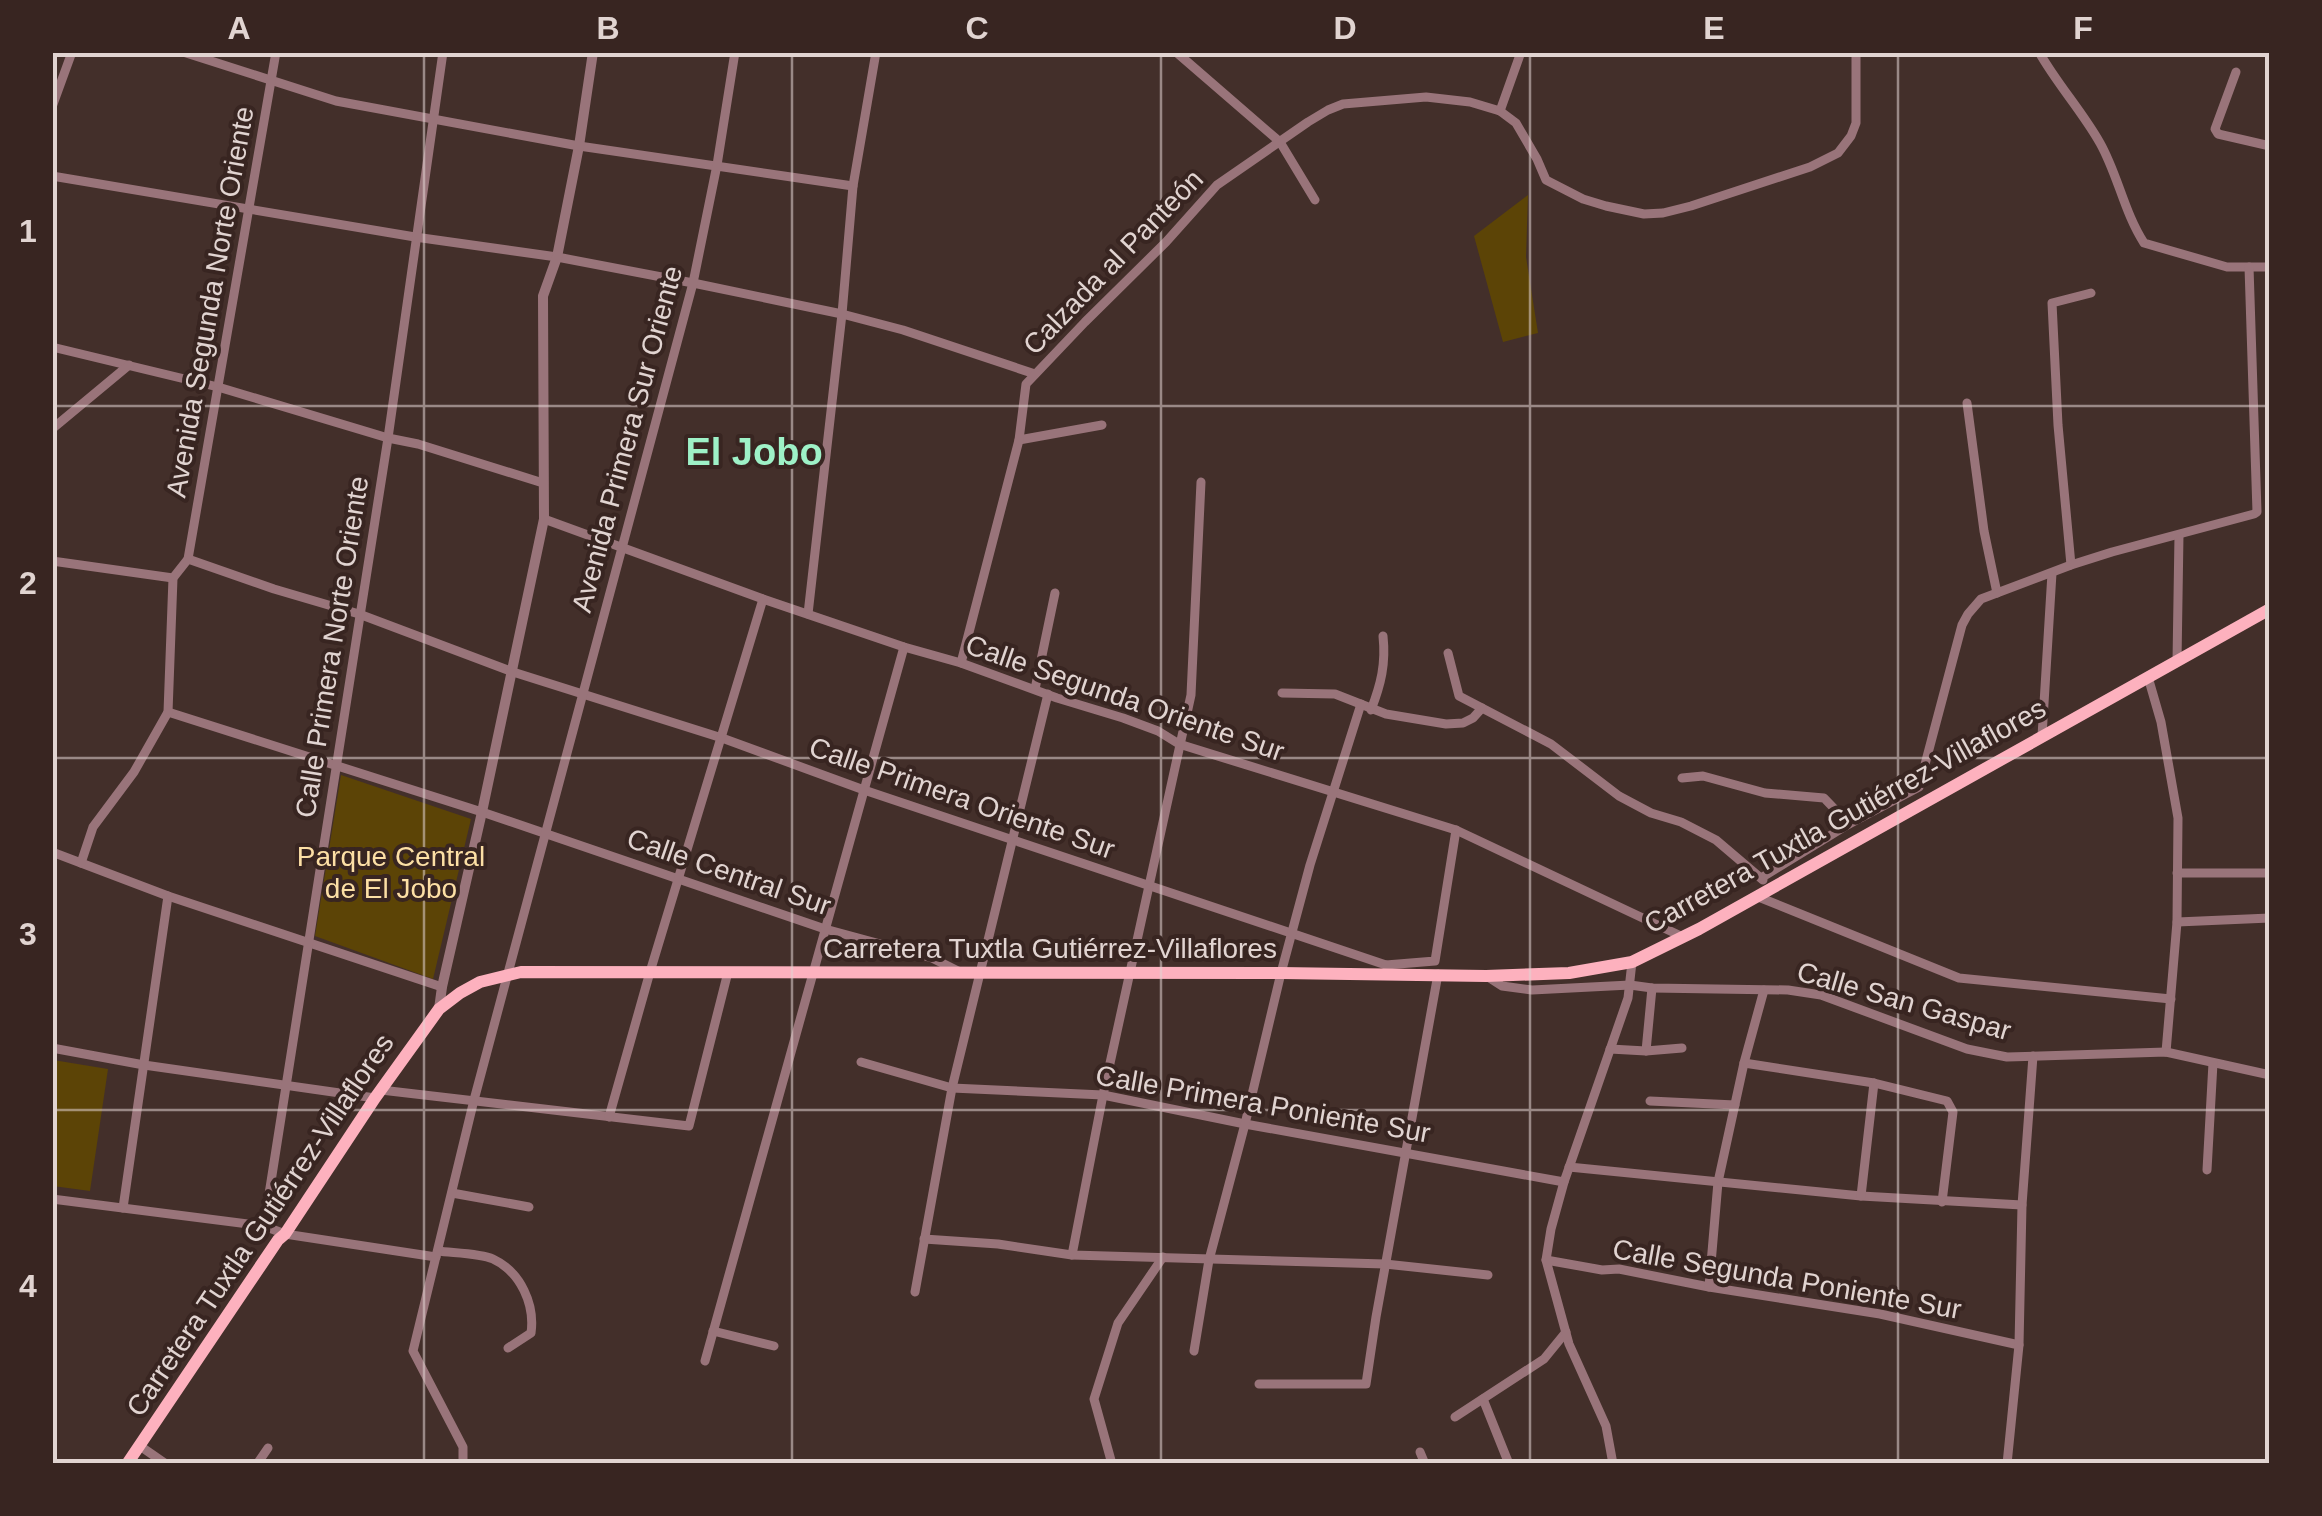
<svg xmlns="http://www.w3.org/2000/svg" width="2322" height="1516" font-family="Arial,sans-serif">
<style>
.green{fill:#5c4406}
.lines{fill:none;stroke-linecap:round;stroke-linejoin:round}
.minor{stroke:#99747a;stroke-width:9}
.tertiary{stroke:#99747a;stroke-width:10}
.primary{stroke:#fdb1be;stroke-width:12}
.grid{fill:none;stroke:#e1d4d1;stroke-width:2.5;stroke-opacity:0.55}
.labels{text-anchor:middle;dominant-baseline:central;stroke-width:8;stroke-linejoin:round;paint-order:stroke}
.street-label{font-size:28px;fill:#e1d4d1;stroke:#382521}
.park-label{font-size:28px;fill:#fcdfa5;stroke:#382521}
.district-label{font-size:38px;font-weight:bold;fill:#9ef1c7;stroke:#382521}
.neatline{fill:none;stroke:#e1d4d1;stroke-width:4}
.grid-label{font-size:32px;text-anchor:middle;font-weight:bold;fill:#e1d4d1}
</style>
<rect width="100%" height="100%" fill="#432f2a"/>
<g class="green">
<path d="M 1528,195 L 1526,257 L 1538,333 L 1503,342 L 1474,236 Z"/>
<path d="M 341,775 L 471,819 L 433,979 L 315,936 Z"/>
<path d="M 53,1060 L 108,1069 L 90,1191 L 53,1186 Z"/>
</g>
<g class="lines">
<g class="minor">
<path d="M 183,52 L 336,101 L 579,146 L 853,186"/>
<path d="M 1176,52 L 1280,142 L 1315,200"/>
<path d="M 2039,52 C 2057,84 2082,111 2100,143 C 2118,175 2124,212 2144,243 L 2227,267 L 2270,267"/>
<path d="M 2236,72 L 2215,129 L 2218,134 L 2270,146"/>
<path d="M 52,107 L 72,52"/>
<path d="M 1500,111 L 1521,52"/>
<path d="M 52,176 L 415,237 L 557,257 L 693,283 L 842,314 L 903,330 L 1035,374"/>
<path d="M 52,347 L 218,387 L 388,438 L 418,444 L 543,483"/>
<path d="M 1967,403 L 1984,531 L 1997,593"/>
<path d="M 52,429 L 129,365"/>
<path d="M 1019,440 L 1102,425"/>
<path d="M 544,519 L 763,599 L 904,647 L 961,663 L 1057,698 L 1123,718 L 1158,731 L 1179,744 L 1456,830 L 1683,937"/>
<path d="M 188,559 L 274,589 L 359,614 L 513,672 L 722,738 L 864,790 L 1386,965 L 1390,975"/>
<path d="M 52,561 L 173,578"/>
<path d="M 2071,565 L 2058,425 L 2052,303 L 2091,293"/>
<path d="M 808,614 L 842,314 L 853,186 L 876,52"/>
<path d="M 1448,653 L 1459,696 L 1551,744 L 1619,796 L 1651,813 L 1681,822 L 1716,840 L 1763,880"/>
<path d="M 2177,661 L 2179,535"/>
<path d="M 961,663 L 1019,440 L 1026,384 L 1085,322 L 1166,242 L 1217,185 L 1308,122 L 1328,110 L 1343,104 L 1426,97 L 1470,102 L 1500,111 L 1516,123 L 1537,159 L 1546,180 L 1583,199 L 1606,206 L 1644,214 L 1663,213 L 1691,206 L 1810,167 L 1838,153 L 1851,136 L 1856,123 L 1856,52"/>
<path d="M 2148,677 L 2161,722 L 2178,818 L 2177,922 L 2166,1052"/>
<path d="M 1035,689 L 1055,593"/>
<path d="M 1282,693 L 1335,694 L 1386,714 L 1446,724 L 1463,723 L 1473,718 L 1482,708"/>
<path d="M 1371,710 C 1381,684 1386,664 1383,636"/>
<path d="M 168,712 L 482,812 L 825,929 L 932,958 L 958,971"/>
<path d="M 2042,736 L 2052,573"/>
<path d="M 1682,778 L 1703,776 L 1765,793 L 1824,798 L 1849,824"/>
<path d="M 52,852 L 168,896 L 442,987"/>
<path d="M 81,863 L 93,827 L 134,772 L 168,712 L 173,578 L 188,559 L 276,52"/>
<path d="M 2177,873 L 2270,873"/>
<path d="M 1761,878 L 1849,824 L 1919,787 L 1962,625 L 1968,614 L 1981,599 L 2071,565 L 2112,552 L 2254,514 L 2257,512 L 2249,267"/>
<path d="M 1756,896 L 1959,978 L 2171,999"/>
<path d="M 2177,922 L 2270,918"/>
<path d="M 1386,965 L 1435,961 L 1456,830"/>
<path d="M 1488,977 L 1502,986 L 1532,990 L 1630,985 L 1652,988 L 1788,990 L 1821,995 L 1967,1049 L 2007,1057 L 2166,1052 L 2270,1075"/>
<path d="M 52,1048 L 144,1065 L 375,1098"/>
<path d="M 1610,1049 L 1646,1051 L 1682,1048"/>
<path d="M 1646,1051 L 1652,988"/>
<path d="M 861,1062 L 952,1088 L 1103,1095 L 1245,1124 L 1564,1182"/>
<path d="M 1744,1063 L 1874,1083 L 1947,1101 L 1953,1112 L 1942,1202"/>
<path d="M 381,1090 L 689,1126 L 728,972"/>
<path d="M 1650,1101 L 1735,1105"/>
<path d="M 609,1117 L 650,972 L 763,599"/>
<path d="M 1569,1167 L 1861,1196 L 2022,1205"/>
<path d="M 2207,1170 L 2213,1063"/>
<path d="M 452,1193 L 529,1207"/>
<path d="M 1861,1196 L 1874,1083"/>
<path d="M 52,1199 L 264,1226 L 285,1234 L 436,1257"/>
<path d="M 123,1208 L 168,896"/>
<path d="M 264,1226 L 388,438 L 443,52"/>
<path d="M 924,1239 L 998,1244 L 1072,1255 L 1385,1264 L 1488,1275"/>
<path d="M 438,1251 C 453,1253 480,1253 493,1259 C 521,1272 535,1305 531,1333 L 508,1348"/>
<path d="M 1072,1255 L 1103,1095 L 1191,695 L 1201,482"/>
<path d="M 1546,1260 L 1602,1270 L 1619,1269 L 1709,1287 L 1880,1314 L 2019,1345"/>
<path d="M 1709,1287 L 1718,1182 L 1744,1063 L 1764,990"/>
<path d="M 915,1292 L 952,1088 L 1048,694"/>
<path d="M 713,1331 L 774,1346"/>
<path d="M 1194,1351 L 1209,1260 L 1245,1124 L 1281,973 L 1310,865 L 1361,704"/>
<path d="M 705,1361 L 904,647"/>
<path d="M 1259,1384 L 1366,1384 L 1376,1317 L 1438,974"/>
<path d="M 1483,1399 L 1509,1464"/>
<path d="M 1455,1417 L 1544,1359 L 1566,1332"/>
<path d="M 140,1446 L 166,1464"/>
<path d="M 1420,1452 L 1425,1464"/>
<path d="M 257,1464 L 268,1448"/>
<path d="M 463,1464 L 463,1447 L 413,1351 L 474,1100 L 693,283 L 717,165 L 735,52"/>
<path d="M 1112,1464 L 1094,1399 L 1118,1323 L 1163,1257"/>
<path d="M 1613,1464 L 1606,1426 L 1569,1344 L 1546,1260 L 1551,1229 L 1564,1182 L 1628,998 L 1632,962"/>
<path d="M 2007,1464 L 2019,1345 L 2022,1205 L 2033,1056"/>
</g>
<path class="tertiary" d="M 439,1009 L 442,987 L 482,812 L 544,519 L 543,296 L 557,257 L 579,146 L 593,52"/>
<path class="primary" d="M 127,1464 L 278,1240 L 285,1234 L 375,1098 L 439,1009 L 460,993 L 480,982 L 521,972 L 1281,973 L 1486,976 L 1569,973 L 1632,962 L 1699,929 L 2270,609"/>
</g>
<path class="grid" d="M 424,52 L 424,1464M 792,52 L 792,1464M 1161,52 L 1161,1464M 1530,52 L 1530,1464M 1898,52 L 1898,1464M 52,406 L 2270,406M 52,758 L 2270,758M 52,1110 L 2270,1110"/>
<g class="labels">
<g class="street-label">
<text transform="translate(1113 262) rotate(-46)">Calzada al Panteón</text>
<text transform="translate(210 302) rotate(-80)">Avenida Segunda Norte Oriente</text>
<text transform="translate(627 439) rotate(-75)">Avenida Primera Sur Oriente</text>
<text transform="translate(332 647) rotate(-81)">Calle Primera Norte Oriente</text>
<text transform="translate(1125 698) rotate(19)">Calle Segunda Oriente Sur</text>
<text transform="translate(962 798) rotate(19)">Calle Primera Oriente Sur</text>
<text transform="translate(1845 816) rotate(-29)">Carretera Tuxtla Gutiérrez-Villaflores</text>
<text transform="translate(729 872) rotate(19)">Calle Central Sur</text>
<text x="1050" y="948">Carretera Tuxtla Gutiérrez-Villaflores</text>
<text transform="translate(1904 1001) rotate(16)">Calle San Gaspar</text>
<text transform="translate(1263 1104) rotate(10)">Calle Primera Poniente Sur</text>
<text transform="translate(260 1225) rotate(-56)">Carretera Tuxtla Gutiérrez-Villaflores</text>
<text transform="translate(1787 1279) rotate(10)">Calle Segunda Poniente Sur</text>
</g>
<g class="park-label">
<text x="391" y="856">Parque Central<tspan x="391" dy="32">de El Jobo</tspan></text>
</g>
<g class="district-label">
<text x="754" y="452">El Jobo</text>
</g>
</g>
<rect width="2322" height="1516" fill="none" stroke="#382521" stroke-width="110"/>
<rect x="55" y="55" width="2212" height="1406" class="neatline"/>
<g class="grid-label">
<text x="239" y="39">A</text>
<text x="608" y="39">B</text>
<text x="977" y="39">C</text>
<text x="1345" y="39">D</text>
<text x="1714" y="39">E</text>
<text x="2083" y="39">F</text>
<text x="28" y="242">1</text>
<text x="28" y="594">2</text>
<text x="28" y="945">3</text>
<text x="28" y="1297">4</text>
</g>
</svg>
